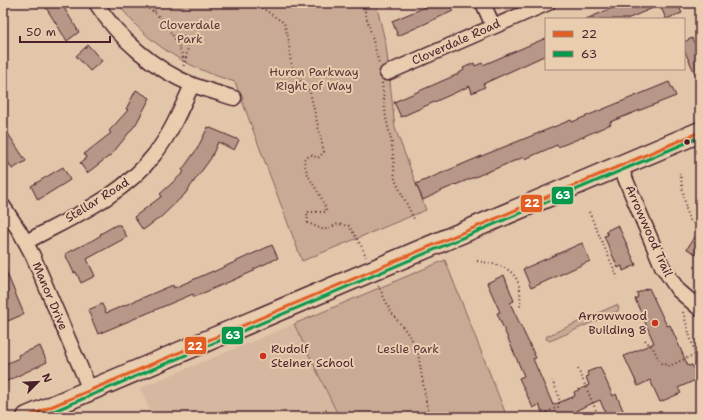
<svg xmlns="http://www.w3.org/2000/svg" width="703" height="420" font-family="'Shantell Sans',sans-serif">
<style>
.built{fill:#d5b8a0}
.green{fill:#c9aa94;stroke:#8a6460}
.building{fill:#b79787;stroke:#4a1f2b}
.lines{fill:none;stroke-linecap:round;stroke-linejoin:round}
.street-casing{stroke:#4a1f2b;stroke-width:17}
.secondary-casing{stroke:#4a1f2b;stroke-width:23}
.path{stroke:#4a1f2b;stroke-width:2;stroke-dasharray:1 3;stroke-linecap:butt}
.street{stroke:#e8cdaf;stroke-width:14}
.secondary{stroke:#e8cdaf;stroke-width:20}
.bus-1-casing{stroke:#e8cdaf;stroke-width:6}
.bus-2-casing{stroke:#e8cdaf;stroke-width:6}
.bus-1{stroke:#e15e23;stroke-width:3}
.bus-2{stroke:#07984d;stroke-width:3}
.bus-dot{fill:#4a1f2b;stroke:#e8cdaf;stroke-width:1.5}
.poi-dot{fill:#c8321e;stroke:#e8cdaf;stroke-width:1.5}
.labels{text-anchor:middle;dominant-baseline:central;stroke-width:4;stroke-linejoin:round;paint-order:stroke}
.park-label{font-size:12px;fill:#5d343b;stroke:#e8cdaf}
.street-label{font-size:12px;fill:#4a1f2b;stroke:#e8cdaf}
.poi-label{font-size:12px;fill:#4a1f2b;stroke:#e8cdaf;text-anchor:end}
.line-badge{stroke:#e8cdaf;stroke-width:1.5}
.badge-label{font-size:11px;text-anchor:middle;font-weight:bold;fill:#fff}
</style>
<rect width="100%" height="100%" fill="#e2c6aa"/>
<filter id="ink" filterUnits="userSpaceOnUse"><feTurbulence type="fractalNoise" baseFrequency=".025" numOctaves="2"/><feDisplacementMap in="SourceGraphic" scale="8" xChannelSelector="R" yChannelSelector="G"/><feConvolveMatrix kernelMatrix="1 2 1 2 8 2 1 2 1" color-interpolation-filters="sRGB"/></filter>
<g filter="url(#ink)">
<path class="built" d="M 294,324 L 339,417 L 153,417 L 140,388 Z"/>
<g class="green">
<path d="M 118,3 L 376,3 L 386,45 L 395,128 L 426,210 L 302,261 L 235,82 C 188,68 146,44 118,3 Z"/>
<path d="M 445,260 L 507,417 L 339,417 L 294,324 Z"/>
<path d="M 616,305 L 619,307 L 618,311 L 550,341 L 546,339 L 547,336 Z"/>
</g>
<g class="building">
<path d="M 43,3 L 61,3 L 79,32 L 67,41 Z"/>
<path d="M 435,3 L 450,3 L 453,11 L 398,36 L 392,21 Z"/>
<path d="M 624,3 L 677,3 L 682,13 L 666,19 L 660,5 L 627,19 L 586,19 Z"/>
<path d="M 546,38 L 546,55 L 483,84 L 485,87 L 472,93 L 470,86 L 401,117 L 394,102 L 456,75 L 464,70 L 463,68 L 474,63 L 475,66 L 482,63 L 483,65 Z"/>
<path d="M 692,38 L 700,54 L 700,84 L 684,50 L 684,42 Z"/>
<path d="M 88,45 L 102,61 L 90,71 L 76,56 Z"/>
<path d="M 669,82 L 676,96 L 610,122 L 611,124 L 578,139 L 558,147 L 557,145 L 525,159 L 524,157 L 443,190 L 423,200 L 416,184 L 484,155 L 571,120 L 572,122 Z"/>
<path d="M 136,90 L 150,98 L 136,124 L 112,154 L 87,173 L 80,163 L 87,158 L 84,154 L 111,133 L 109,131 L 128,110 L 126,109 Z"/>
<path d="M 3,126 L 26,161 L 12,169 L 3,153 Z"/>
<path d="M 208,127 L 239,140 L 234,150 L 218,142 L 211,158 L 185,194 L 161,217 L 143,230 L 134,217 L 162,196 L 160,194 L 184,172 L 182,170 L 197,149 Z"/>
<path d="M 63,167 L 70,180 L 38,200 L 31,186 Z"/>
<path d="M 116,225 L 120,225 L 127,237 L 87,259 L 95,276 L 81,283 L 76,272 L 74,273 L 65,254 L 93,240 L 101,235 L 100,234 Z"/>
<path d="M 618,225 L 636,265 L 623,271 L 622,266 L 618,268 L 604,236 L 608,235 L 606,231 Z"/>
<path d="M 694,237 L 700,241 L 700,256 L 687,249 Z"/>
<path d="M 582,243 L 590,261 L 531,288 L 523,269 Z"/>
<path d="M 272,245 L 278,258 L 254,269 L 254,271 L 194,297 L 193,294 L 98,334 L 88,310 L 102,304 L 106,313 L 173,285 L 174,288 L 213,271 L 213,272 Z"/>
<path d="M 3,264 L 24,314 L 8,321 L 6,316 L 3,317 Z"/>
<path d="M 504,275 L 514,301 L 510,303 L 536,358 L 533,359 L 553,405 L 575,396 L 574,392 L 589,385 L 586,377 L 589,376 L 587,372 L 600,367 L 613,396 L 616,394 L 626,417 L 607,417 L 600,400 L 577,410 L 578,414 L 571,417 L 544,417 L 539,405 L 533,408 L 519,378 L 524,376 L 497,313 L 500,312 L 487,283 Z"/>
<path d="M 649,288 L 667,326 L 670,325 L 688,366 L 692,365 L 698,379 L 678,388 L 681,393 L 660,402 L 650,380 L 638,386 L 624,356 L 654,343 L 635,299 L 638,297 L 637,293 Z"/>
<path d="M 40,346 L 47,362 L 3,383 L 3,365 L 19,358 L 18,355 Z"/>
</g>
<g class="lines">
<defs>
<g id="street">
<path d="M 96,3 C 118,38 155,70 193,85 C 207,90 221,94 234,98"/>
<path d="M 483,3 L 493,26"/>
<path d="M 387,73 L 548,3"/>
<path d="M 620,166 L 662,266 L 678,290 L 700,309"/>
<path d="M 3,206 L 20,232 L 33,256 L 90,390"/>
<path d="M 26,242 C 70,218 123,196 154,155 C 171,134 181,109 192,85"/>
</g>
<path id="secondary" d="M 27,417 L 700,132"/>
</defs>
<use href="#street" class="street-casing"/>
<use href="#secondary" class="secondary-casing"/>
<g class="path">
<path d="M 138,3 C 144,6 150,9 155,13 C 165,21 188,55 183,68"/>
<path d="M 152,3 L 155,12"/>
<path d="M 255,3 L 284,23 L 289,41 L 290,58 L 294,73 L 310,92 L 324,152 L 318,158 L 312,155 L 304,159 C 306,182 323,192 326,212 L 307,212 L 308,223 L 324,230 L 338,224 L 349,226 L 362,247 L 366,257"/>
<path d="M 356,3 L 364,10"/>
<path d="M 364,3 L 365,11 L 379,63"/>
<path d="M 183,36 L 189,42 L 185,63"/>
<path d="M 382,83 L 386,118 L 392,144 L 395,180 L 414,219"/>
<path d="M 680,173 L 687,215 L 690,220 L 700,229"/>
<path d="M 589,212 L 618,278"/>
<path d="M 477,261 C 507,266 523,270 520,307"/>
<path d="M 378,285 L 391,312 L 406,331 L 417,347 L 427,407 L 432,417"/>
<path d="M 683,312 L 695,354 L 700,361"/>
<path d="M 645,340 L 653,348 L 661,363 L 669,366 L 700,352"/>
<path d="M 578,369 L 599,417"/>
<path d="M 322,412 L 327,410"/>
<path d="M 543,414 L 558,407 C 562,398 556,389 552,381"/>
</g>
<use href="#street" class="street"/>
<use href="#secondary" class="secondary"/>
<defs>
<path id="bus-1" d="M 27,417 L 700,132"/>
<path id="bus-2" d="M 40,417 L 700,137"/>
</defs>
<use href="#bus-1" class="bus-1-casing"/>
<use href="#bus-2" class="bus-2-casing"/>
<use href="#bus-1" class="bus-1"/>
<use href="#bus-2" class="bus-2"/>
</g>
</g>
<circle class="bus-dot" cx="687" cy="142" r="3.5"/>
<g class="poi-dot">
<circle cx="655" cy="323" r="4"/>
<circle cx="263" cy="356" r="4"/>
</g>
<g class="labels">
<g class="park-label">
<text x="190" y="25">Cloverdale<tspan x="190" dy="14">Park</tspan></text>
<text x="314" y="72">Huron Parkway<tspan x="314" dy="14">Right of Way</tspan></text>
<text x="408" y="349">Leslie Park</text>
</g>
<g class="street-label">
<text transform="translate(456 42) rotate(-24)">Cloverdale Road</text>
<text transform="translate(97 200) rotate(-32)">Stellar Road</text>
<text transform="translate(649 231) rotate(66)">Arrowwood Trail</text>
<text transform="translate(50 296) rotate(67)">Manor Drive</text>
</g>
<g class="poi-label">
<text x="647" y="316">Arrowwood<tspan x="647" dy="14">Building 8</tspan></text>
<text x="271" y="349" text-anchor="start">Rudolf<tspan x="271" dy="14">Steiner School</tspan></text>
</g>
</g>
<g class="line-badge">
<rect x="551" y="186" width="23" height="19" rx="4" fill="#07984d"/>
<rect x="520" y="194" width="23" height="19" rx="4" fill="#e15e23"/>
<rect x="221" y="326" width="23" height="19" rx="4" fill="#07984d"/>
<rect x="184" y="336" width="23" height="19" rx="4" fill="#e15e23"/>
</g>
<g class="badge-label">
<text x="563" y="199">63</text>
<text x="532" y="207">22</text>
<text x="233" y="339">63</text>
<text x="195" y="350">22</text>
</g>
<rect width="703" height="420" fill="none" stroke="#e8cdaf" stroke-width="16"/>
<rect x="8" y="8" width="687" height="404" fill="none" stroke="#4a1f2b" stroke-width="1.5" filter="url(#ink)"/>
<rect x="545" y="18" width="140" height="52" fill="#e8cdaf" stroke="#a9877a"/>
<rect x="553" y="31" width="20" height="6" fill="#e15e23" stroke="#a9877a"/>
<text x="581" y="38" font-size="12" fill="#4a1f2b">22</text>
<rect x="553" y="51" width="20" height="6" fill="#07984d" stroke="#a9877a"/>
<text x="581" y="58" font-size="12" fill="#4a1f2b">63</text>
<g transform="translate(38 382) rotate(66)" stroke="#e8cdaf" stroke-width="3" paint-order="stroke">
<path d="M0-3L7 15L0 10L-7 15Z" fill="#4a1f2b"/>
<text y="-6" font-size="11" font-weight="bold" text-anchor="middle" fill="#4a1f2b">N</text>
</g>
<path d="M20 36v6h90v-6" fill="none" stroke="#4a1f2b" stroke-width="2"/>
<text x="26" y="36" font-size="12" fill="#4a1f2b" stroke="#e8cdaf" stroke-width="3" paint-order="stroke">50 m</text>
</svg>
